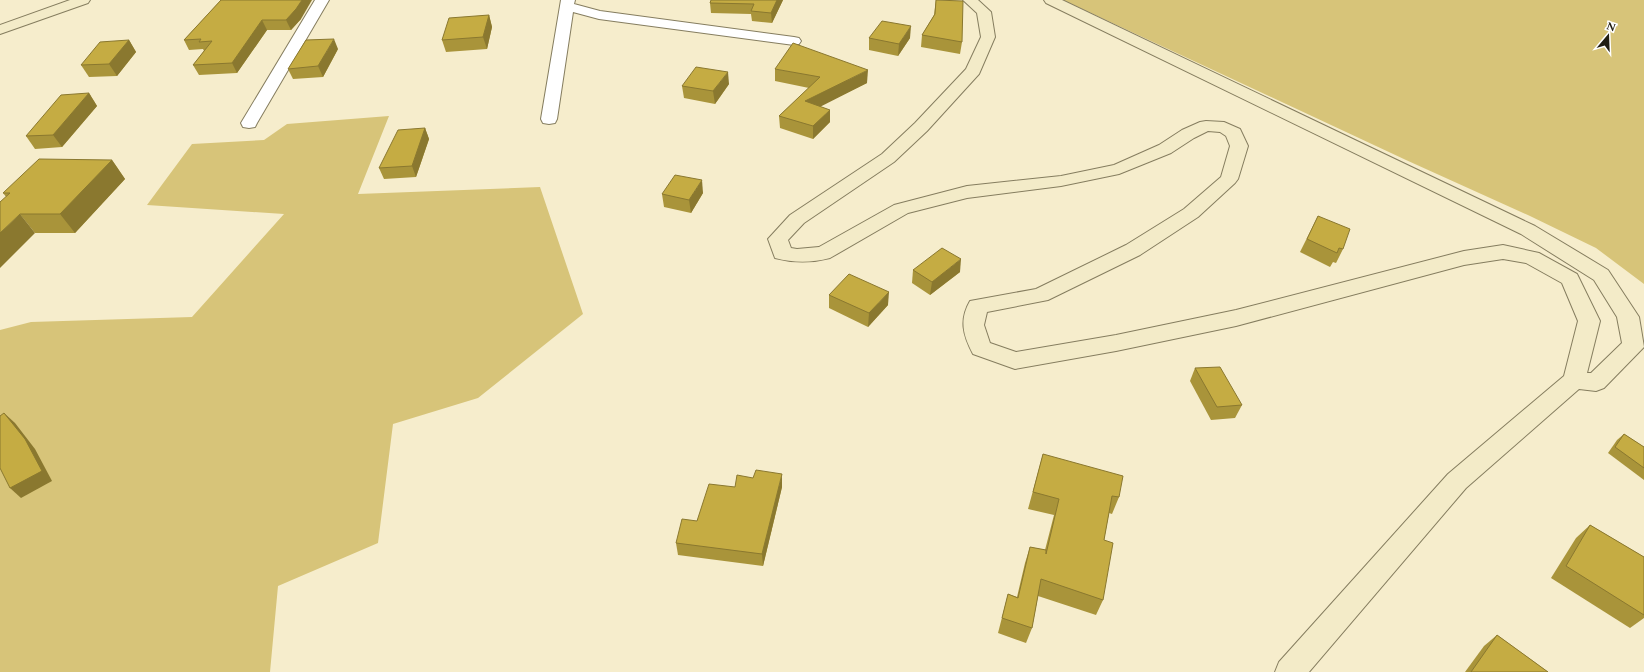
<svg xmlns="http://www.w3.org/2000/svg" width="1644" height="672" font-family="Spectral,serif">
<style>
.green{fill:#d7c479}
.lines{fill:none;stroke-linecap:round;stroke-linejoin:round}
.minor-casing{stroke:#857d5f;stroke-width:2}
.secondary-casing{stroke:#857d5f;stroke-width:2}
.minor{fill:#fff;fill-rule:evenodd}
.secondary{fill:#f3ebc8;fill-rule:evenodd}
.wall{fill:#a9943a}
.shaded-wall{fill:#8a782f}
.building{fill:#c5ac43;stroke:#8a782f}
</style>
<rect width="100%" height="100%" fill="#f6edcc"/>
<g class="green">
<path d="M 1063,0 L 1644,0 L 1644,284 L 1596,248 L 1530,216 L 1406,160 Z"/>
<path d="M 389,116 L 358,194 L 540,187 L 583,314 L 478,398 L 393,424 L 378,543 L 278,586 L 270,672 L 0,672 L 0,330 L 31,322 L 192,317 L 284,214 L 147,205 L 192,144 L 264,140 L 287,124 Z"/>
</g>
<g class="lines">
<defs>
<g id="minor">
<path d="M 315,0 L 329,0 L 257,123 L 255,127 L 249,128 L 243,127 L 241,123 Z"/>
<path d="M 561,0 L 575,0 L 574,4 L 600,11 L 794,37 L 799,38 L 801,41 L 799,44 L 794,45 L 599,19 L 573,12 L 557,119 L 555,123 L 549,124 L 543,123 L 541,119 Z"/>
</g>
<g id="secondary">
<path d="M 70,0 L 90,0 L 88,3 L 0,34 L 0,25 Z"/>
<path d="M 963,0 L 978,0 L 991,12 L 995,37 L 979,74 L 927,131 L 894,162 L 804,223 L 788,240 L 791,248 L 797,249 L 819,247 L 894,205 L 967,186 L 1061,176 L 1114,165 L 1159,145 L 1182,130 L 1200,122 L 1206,121 L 1224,122 L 1240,129 L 1248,146 L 1238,179 L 1235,183 L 1198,217 L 1140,255 L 1048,300 L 987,312 L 984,325 L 990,343 L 1016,352 L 1116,335 L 1236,310 L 1464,251 L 1503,245 L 1539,253 L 1577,274 L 1600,321 L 1587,373 L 1591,373 L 1622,343 L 1617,317 L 1594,280 L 1521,234 L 1046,3 L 1044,0 L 1062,0 L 1535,226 L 1608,270 L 1639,317 L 1644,347 L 1604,388 L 1596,391 L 1579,389 L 1466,488 L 1309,672 L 1275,672 L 1279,662 L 1448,474 L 1564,376 L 1578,321 L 1562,283 L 1526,263 L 1503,259 L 1464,265 L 1236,326 L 1116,351 L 1015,369 L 973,354 C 963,335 959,320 970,301 L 1036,289 L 1126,245 L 1184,209 L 1221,177 L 1230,146 L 1226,136 L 1220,132 L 1208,131 L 1194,138 L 1171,153 L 1119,174 L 1061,186 L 967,198 L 908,213 L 830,258 C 811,263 794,263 775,258 L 768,239 L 790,215 L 882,154 L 915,123 L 966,69 L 981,37 L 977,13 Z"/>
</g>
</defs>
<use href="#minor" class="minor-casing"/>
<use href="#secondary" class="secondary-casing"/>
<use href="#minor" class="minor"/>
<use href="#secondary" class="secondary"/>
</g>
<g class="wall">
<path d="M 221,0 L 301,19 L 291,30 L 267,30 L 237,73 L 199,75 L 193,65 L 204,51 L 203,49 L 189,50 L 184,40 Z"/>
<path d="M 711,0 L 783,0 L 772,23 L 752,21 L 751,14 L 711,13 L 710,3 Z"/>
<path d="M 936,0 L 962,42 L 960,54 L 921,47 L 922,35 L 934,15 Z"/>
<path d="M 489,15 L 492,27 L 487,49 L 446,52 L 442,40 Z"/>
<path d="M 869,38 L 910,38 L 898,56 L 869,50 Z"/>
<path d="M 129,40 L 136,52 L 117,76 L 89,77 L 81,65 Z"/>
<path d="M 338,49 L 323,77 L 293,79 L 288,69 Z"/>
<path d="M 775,69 L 867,83 L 820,106 L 830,122 L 813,139 L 780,128 L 779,116 L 809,88 L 775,81 Z"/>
<path d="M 729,84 L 715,104 L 684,98 L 682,86 Z"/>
<path d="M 89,93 L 97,106 L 62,147 L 35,149 L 26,136 Z"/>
<path d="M 425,128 L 429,139 L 416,177 L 384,179 L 379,168 Z"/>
<path d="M 112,160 L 125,179 L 75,233 L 35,233 L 3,193 Z"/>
<path d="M 703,193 L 691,213 L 664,207 L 662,194 Z"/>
<path d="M 1318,216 L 1343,249 L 1336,263 L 1333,262 L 1330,267 L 1300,252 Z"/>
<path d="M 913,270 L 960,272 L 930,295 L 912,283 Z"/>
<path d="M 829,295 L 888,305 L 868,327 L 829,308 Z"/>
<path d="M 1195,368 L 1242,405 L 1235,418 L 1211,420 L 1190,381 Z"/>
<path d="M 1624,434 L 1644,447 L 1644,480 L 1608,453 L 1617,440 Z"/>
<path d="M 1043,454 L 1119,497 L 1112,514 L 1109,513 L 1104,540 L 1103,600 L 1096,615 L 1038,596 L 1032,628 L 1026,643 L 998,633 L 1008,594 L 1017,597 L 1025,563 L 1030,547 L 1045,550 L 1054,515 L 1028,509 Z"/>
<path d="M 753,478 L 782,487 L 763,566 L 678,555 L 676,543 L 697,521 L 735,487 Z"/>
<path d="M 1590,525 L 1644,557 L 1644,618 L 1630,628 L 1551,578 L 1576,538 Z"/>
<path d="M 1497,635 L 1548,672 L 1465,672 L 1484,646 Z"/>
</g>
<g class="shaded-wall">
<path d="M 302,0 L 312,0 L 301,19 L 291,30 L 286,20 Z"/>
<path d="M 777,0 L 783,0 L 772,23 L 771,13 Z"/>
<path d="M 489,15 L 492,27 L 487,49 L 483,37 Z"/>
<path d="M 262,20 L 267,30 L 237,73 L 232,63 Z"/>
<path d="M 911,26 L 910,38 L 898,56 L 899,44 Z"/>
<path d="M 334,39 L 338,49 L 323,77 L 318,66 Z"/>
<path d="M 129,40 L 136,52 L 117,76 L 109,64 Z"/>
<path d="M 868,70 L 867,83 L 806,114 L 805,101 Z"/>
<path d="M 728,72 L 729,84 L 715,104 L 713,91 Z"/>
<path d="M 89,93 L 97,106 L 62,147 L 53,135 Z"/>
<path d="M 830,110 L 830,122 L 813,139 L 813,126 Z"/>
<path d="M 425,128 L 429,139 L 416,177 L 412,166 Z"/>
<path d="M 112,160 L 125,179 L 75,233 L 60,214 Z"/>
<path d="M 702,180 L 703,193 L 691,213 L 689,200 Z"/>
<path d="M 20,214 L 35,233 L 0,268 L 0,233 Z"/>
<path d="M 961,259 L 960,272 L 930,295 L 932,282 Z"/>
<path d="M 889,292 L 888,305 L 868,327 L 869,313 Z"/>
<path d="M 4,413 L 15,423 L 35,449 L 52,481 L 21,498 L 10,488 Z"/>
<path d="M 782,474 L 782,487 L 763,566 L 762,554 Z"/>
</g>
<g class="building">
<path d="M 221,0 L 302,0 L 296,9 L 286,20 L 262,20 L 232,63 L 193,65 L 212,41 L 199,42 L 201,39 L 184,40 Z"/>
<path d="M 711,0 L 777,0 L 771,13 L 751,11 L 754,4 L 710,3 Z"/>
<path d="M 936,0 L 963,1 L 962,42 L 922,35 L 935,14 Z"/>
<path d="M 489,15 L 483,37 L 442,40 L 449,18 Z"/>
<path d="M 882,21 L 911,26 L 899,44 L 869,38 Z"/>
<path d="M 334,39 L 318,66 L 288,69 L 306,40 Z"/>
<path d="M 129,40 L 109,64 L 81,65 L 100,42 Z"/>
<path d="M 793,43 L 868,70 L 805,101 L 830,110 L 813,126 L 779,116 L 820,77 L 775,69 Z"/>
<path d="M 696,67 L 728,72 L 713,91 L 682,86 Z"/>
<path d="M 89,93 L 53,135 L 26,136 L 61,95 Z"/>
<path d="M 425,128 L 412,166 L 379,168 L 398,130 Z"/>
<path d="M 39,159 L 112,160 L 60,214 L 20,214 L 0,233 L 0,202 L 10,193 L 3,193 Z"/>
<path d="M 675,175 L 702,180 L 689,200 L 662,194 Z"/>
<path d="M 1318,216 L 1350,229 L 1343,249 L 1339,248 L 1337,253 L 1307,239 Z"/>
<path d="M 942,248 L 961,259 L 932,282 L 913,270 Z"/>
<path d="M 849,274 L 889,292 L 869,313 L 829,295 Z"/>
<path d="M 1220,367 L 1242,405 L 1217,407 L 1195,368 Z"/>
<path d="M 4,413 L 25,439 L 42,471 L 10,488 L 0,468 L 0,416 Z"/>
<path d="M 1624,434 L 1644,447 L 1644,468 L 1615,447 Z"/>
<path d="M 1043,454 L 1123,476 L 1119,497 L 1112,496 L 1104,540 L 1113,543 L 1103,600 L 1041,579 L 1032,628 L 1002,618 L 1008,594 L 1018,598 L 1030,547 L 1046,550 L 1046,554 L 1059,499 L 1033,492 Z"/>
<path d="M 756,470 L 782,474 L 762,554 L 676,543 L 682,519 L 697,521 L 709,484 L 735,487 L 737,475 L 753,478 Z"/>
<path d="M 1590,525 L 1644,557 L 1644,615 L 1566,566 Z"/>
<path d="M 1497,635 L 1548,672 L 1471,672 Z"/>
</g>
<g transform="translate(1608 36) rotate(19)" stroke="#ffffff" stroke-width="3" paint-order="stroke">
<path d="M0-3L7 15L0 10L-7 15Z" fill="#211e12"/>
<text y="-6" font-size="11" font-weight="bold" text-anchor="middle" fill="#211e12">N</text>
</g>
</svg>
